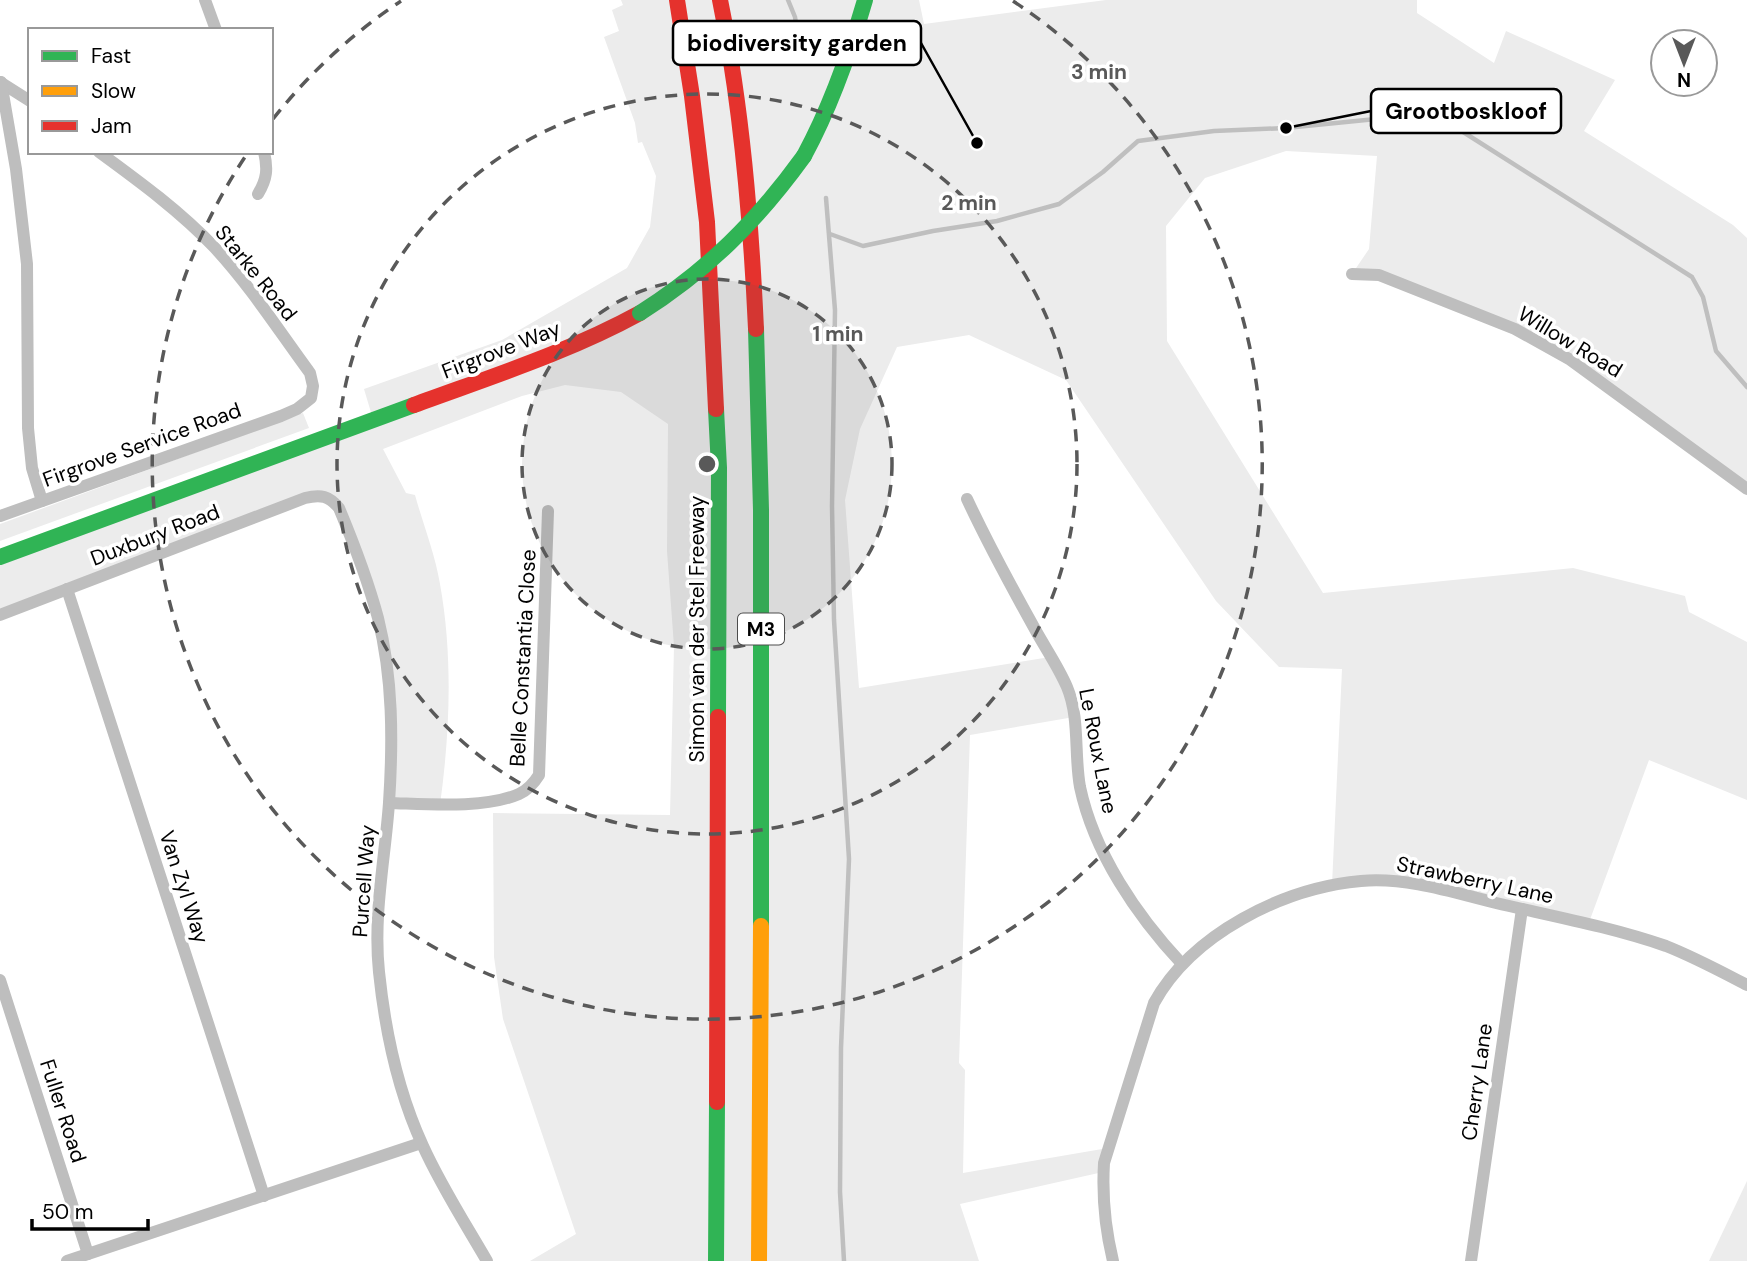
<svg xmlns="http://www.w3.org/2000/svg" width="1747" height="1261" font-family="'DM Sans',sans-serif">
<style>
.green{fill:#ececec}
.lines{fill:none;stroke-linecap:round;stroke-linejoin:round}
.stream{stroke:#bfbfbf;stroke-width:4.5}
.street{stroke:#bebebe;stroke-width:12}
.fast{stroke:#30b455;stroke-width:16}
.slow{stroke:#ff9f0a;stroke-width:16}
.jam{stroke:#e5322d;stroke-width:16}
.fast-bridge{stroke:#30b455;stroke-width:16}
.ring{fill:none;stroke:#595959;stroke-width:3.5;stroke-dasharray:12 9}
.labels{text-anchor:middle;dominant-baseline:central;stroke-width:7;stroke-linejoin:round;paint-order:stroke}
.shield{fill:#fff;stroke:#4c4c4c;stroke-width:2}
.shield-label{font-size:19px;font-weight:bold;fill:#000}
.street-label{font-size:21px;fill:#000;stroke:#fff}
.centre{fill:#595959;stroke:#fff;stroke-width:3.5}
.ring-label{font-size:21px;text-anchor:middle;font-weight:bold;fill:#595959;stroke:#fff;stroke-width:7;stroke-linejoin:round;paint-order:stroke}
.leader{fill:none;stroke:#000;stroke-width:2.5}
.callout-dot{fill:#000;stroke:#fff;stroke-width:2.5}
.callout{fill:#fff;stroke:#000;stroke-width:2.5}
.callout-label{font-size:23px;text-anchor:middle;font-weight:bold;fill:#000}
</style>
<rect width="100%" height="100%" fill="#fff"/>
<g class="green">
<path d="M 621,0 L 919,0 L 924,24 L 1106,0 L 1417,0 L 1417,13 L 1494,63 L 1506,31 L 1615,80 L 1584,131 L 1733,225 L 1747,238 L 1747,489 L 1569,359 L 1379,275 L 1352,274 L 1369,249 L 1377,156 L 1286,151 L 1205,178 L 1166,226 L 1167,341 L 1323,593 L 1573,568 L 1685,596 L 1689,612 L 1747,642 L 1747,800 L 1649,760 L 1588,925 L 1428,886 L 1332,885 L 1342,669 L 1279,667 L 1216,601 L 1066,380 L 969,335 L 897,347 L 860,429 L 845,500 L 859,688 L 1050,657 L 1074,717 L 970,735 L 959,1063 L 965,1070 L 963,1173 L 1108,1148 L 1103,1172 L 960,1204 L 979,1261 L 530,1261 L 576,1234 L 503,1019 L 494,957 L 493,813 L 670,815 L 674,646 L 667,551 L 668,424 L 621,392 L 565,385 L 522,396 L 383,449 L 406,493 L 415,495 C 423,524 435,554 440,584 C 453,656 450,732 440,805 L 389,803 L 387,664 L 351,537 L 324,496 L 0,615 L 0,557 L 373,419 L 364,389 L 502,340 L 627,268 L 650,227 L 656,176 L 642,142 L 638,143 L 635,123 L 604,37 L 619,31 L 612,10 L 623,5 Z"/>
<path d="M 303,413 L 309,428 L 0,541 L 0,524 Z"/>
<path d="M 1747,1181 L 1747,1261 L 1709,1261 Z"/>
</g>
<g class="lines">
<g class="stream">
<path d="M 788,0 L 795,17 L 801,55"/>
<path d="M 826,198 L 835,310 L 832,506 L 834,620 L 849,859 L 841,1048 L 840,1192 L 844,1261"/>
<path d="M 830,234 L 863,246 L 933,231 L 997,221 L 1059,204 L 1103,172 L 1138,141 L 1214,131 L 1286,128 L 1386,118 L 1460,130 L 1692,277 L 1703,297 L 1716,351 L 1747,387"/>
</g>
<g class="street">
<path d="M 205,0 L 216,30"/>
<path d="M 0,82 L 30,101"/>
<path d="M 1,82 L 16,169 L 27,264 L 28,428 L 32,468 L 42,501"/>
<path d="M 258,194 C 267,179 268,169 264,152"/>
<path d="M 1352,274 L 1379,275 L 1515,329 L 1569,359 L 1747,489"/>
<path d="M 967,499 C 988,544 1012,588 1036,631 C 1046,649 1059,668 1067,687 C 1080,718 1074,754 1080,787 C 1094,853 1137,916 1182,964"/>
<path d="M 0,516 L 281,416 L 297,409 L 311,398 L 313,386 L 310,373 C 279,331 251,287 215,248 C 181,212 140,182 99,152"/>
<path d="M 67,589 L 264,1196"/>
<path d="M 0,615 L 305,498 C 321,494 329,496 339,508 C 354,544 368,581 378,618 C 393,678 393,741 389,803 C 385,859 373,915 379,972 C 385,1030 398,1092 423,1146 C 441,1186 465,1223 487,1261"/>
<path d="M 389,803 C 426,804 485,809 519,794 C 528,790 534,783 539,775 L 548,511"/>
<path d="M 0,980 L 88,1254"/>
<path d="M 67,1261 L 421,1143"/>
<path d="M 1113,1261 C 1105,1228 1102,1197 1104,1163 L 1154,1003 C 1192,934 1283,888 1361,881 C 1407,877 1452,892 1496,903 C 1552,916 1611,927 1666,946 C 1694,957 1720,971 1747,985"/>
<path d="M 1471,1261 L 1522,909"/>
</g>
<g class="fast">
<path d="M 804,156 C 831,106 849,55 865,0"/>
<path d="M 756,329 L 761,510 L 761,926"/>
<path d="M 716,409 L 719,468 L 718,717"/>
<path d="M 0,557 L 414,405"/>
<path d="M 716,1261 L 717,1102"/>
</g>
<path class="slow" d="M 759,1261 L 761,926"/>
<g class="jam">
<path d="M 677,0 L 692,96 L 707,222 L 716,409"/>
<path d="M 720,0 C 742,108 751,220 756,329"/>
<path d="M 414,405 C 490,377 569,352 640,313"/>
<path d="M 717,1102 L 718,717"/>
</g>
<path class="fast-bridge" d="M 640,313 C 708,270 757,221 804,156"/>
</g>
<circle cx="707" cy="464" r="185" fill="#595959" fill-opacity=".12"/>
<g class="ring">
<circle cx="707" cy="464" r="185"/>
<circle cx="707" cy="464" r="370"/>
<path d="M273 119A555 555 0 0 1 401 1M1013 1A555 555 0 1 1 247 154"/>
</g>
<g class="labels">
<rect class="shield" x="738" y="613.5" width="46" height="31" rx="5"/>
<g class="shield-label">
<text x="761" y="629">M3</text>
</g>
<g class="street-label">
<text transform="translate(256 273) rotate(51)">Starke Road</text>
<text transform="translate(1570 342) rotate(31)">Willow Road</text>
<text transform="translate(501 350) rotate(-21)">Firgrove Way</text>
<text transform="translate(142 445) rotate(-20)">Firgrove Service Road</text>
<text transform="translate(155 535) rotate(-21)">Duxbury Road</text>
<text transform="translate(697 629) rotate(-90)">Simon van der Stel Freeway</text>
<text transform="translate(523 658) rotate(-87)">Belle Constantia Close</text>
<text transform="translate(1098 751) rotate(79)">Le Roux Lane</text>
<text transform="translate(1475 880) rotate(12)">Strawberry Lane</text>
<text transform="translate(364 881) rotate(-86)">Purcell Way</text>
<text transform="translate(184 887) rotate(72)">Van Zyl Way</text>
<text transform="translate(1477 1082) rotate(-82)">Cherry Lane</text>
<text transform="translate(63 1111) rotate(72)">Fuller Road</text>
</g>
</g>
<circle cx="707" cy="464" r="10" class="centre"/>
<g class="ring-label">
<text x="1099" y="79">3 min</text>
<text x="969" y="210">2 min</text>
<text x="838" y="341">1 min</text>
</g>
<path class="leader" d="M977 143L921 43M1286 128L1371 111"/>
<g class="callout-dot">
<circle cx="977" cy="143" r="7"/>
<circle cx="1286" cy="128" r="7"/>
</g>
<g class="callout">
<rect x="673" y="21" width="248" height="44" rx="7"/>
<rect x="1371" y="89" width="190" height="44" rx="7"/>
</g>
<g class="callout-label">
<text x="797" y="51">biodiversity garden</text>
<text x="1466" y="119">Grootboskloof</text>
</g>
<rect x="28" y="28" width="245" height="126" fill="#ffffff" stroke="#999999" stroke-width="2"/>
<rect x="42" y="51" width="35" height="10" fill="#30b455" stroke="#999999" stroke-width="2"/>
<text x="91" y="63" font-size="21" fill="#000000">Fast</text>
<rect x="42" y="86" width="35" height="10" fill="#ff9f0a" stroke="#999999" stroke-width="2"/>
<text x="91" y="98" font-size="21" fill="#000000">Slow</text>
<rect x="42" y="121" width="35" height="10" fill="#e5322d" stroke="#999999" stroke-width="2"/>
<text x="91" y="133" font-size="21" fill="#000000">Jam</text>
<g transform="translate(1684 63) rotate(180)"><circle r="33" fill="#ffffff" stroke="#999999" stroke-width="2"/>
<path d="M0-5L12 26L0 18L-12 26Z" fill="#595959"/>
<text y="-10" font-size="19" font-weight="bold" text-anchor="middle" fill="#000000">N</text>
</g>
<path d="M32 1219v10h116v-10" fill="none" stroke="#000000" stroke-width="3.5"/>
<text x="42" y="1219" font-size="21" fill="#000000" stroke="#ffffff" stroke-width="5" paint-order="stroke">50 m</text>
</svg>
